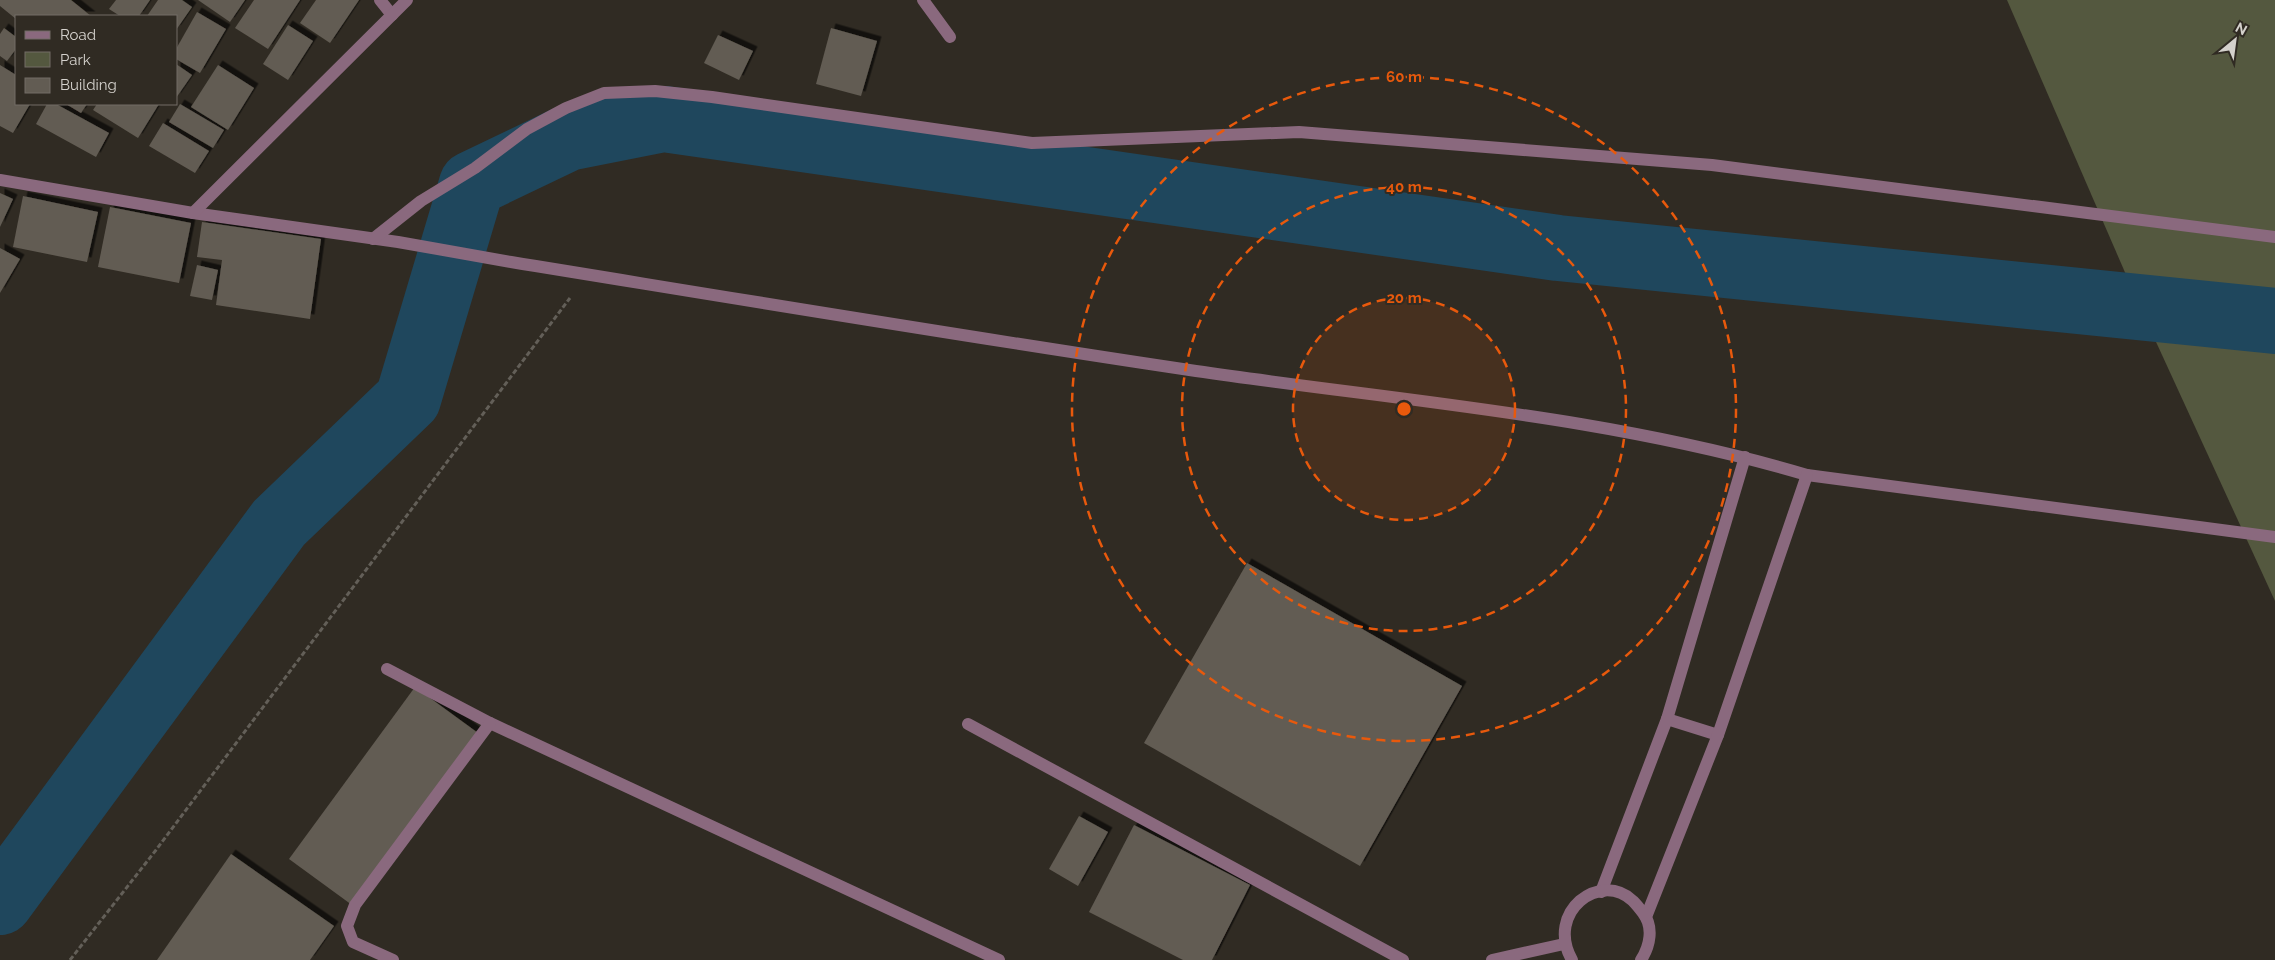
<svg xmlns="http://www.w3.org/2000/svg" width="2275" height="960" font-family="Raleway,sans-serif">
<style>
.green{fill:#54583f}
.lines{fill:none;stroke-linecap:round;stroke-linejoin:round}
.river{stroke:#1f475d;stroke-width:66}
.building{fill:#625c53;filter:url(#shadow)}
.path{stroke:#635f58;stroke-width:3;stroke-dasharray:5 2.5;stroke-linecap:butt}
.minor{stroke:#8a697e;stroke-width:12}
.ring{fill:none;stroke:#e8590c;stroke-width:2.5;stroke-dasharray:9 6}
.centre{fill:#e8590c;stroke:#302b23;stroke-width:2.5}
.ring-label{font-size:15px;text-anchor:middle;font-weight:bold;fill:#e8590c;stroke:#302b23;stroke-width:4;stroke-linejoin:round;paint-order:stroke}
</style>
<defs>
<filter id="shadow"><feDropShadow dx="4.5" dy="-4.5" stdDeviation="0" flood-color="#0009"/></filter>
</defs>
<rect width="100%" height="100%" fill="#302b23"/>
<path class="green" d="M 2007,0 L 2275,0 L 2275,601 L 2140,307 Z"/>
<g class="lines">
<path class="river" d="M 0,902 L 279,523 L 408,399 L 472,184 L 568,138 L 664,119 L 1558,248 L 2275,321"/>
</g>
<g class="building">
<path d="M 0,0 L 71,0 L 91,16 L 16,16 L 16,19 L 0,6 Z"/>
<path d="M 116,0 L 150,0 L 139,16 L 120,16 L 109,9 Z"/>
<path d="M 158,0 L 182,0 L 192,7 L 176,30 L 176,16 L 147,16 Z"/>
<path d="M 198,0 L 245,0 L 230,22 Z"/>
<path d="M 254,0 L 300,0 L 268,49 L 235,28 Z"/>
<path d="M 316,0 L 359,0 L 330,43 L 300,23 Z"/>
<path d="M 197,12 L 226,29 L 200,73 L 176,59 L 176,49 Z"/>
<path d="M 288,25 L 313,41 L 288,80 L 263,64 Z"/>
<path d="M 4,28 L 16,37 L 16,49 L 7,61 L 0,56 L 0,34 Z"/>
<path d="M 831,28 L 877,41 L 861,96 L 816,84 Z"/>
<path d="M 718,35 L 753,51 L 739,80 L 704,63 Z"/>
<path d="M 176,64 L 192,75 L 176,98 Z"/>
<path d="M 0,65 L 16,75 L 16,104 L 30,104 L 13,133 L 0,126 Z"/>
<path d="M 218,65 L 254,88 L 228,130 L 191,107 Z"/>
<path d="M 47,104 L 56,104 L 109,133 L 96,157 L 36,124 Z"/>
<path d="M 66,104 L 87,104 L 81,113 Z"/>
<path d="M 97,104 L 159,104 L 138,138 L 93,110 Z"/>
<path d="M 180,104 L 224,130 L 213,148 L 169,122 Z"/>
<path d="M 163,123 L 209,151 L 195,173 L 149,146 Z"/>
<path d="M 0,193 L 13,199 L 0,227 Z"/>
<path d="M 23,196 L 98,212 L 87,262 L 13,247 Z"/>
<path d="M 110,207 L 191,223 L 179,283 L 98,267 Z"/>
<path d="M 202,222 L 321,239 L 310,319 L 216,305 L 222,260 L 197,257 Z"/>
<path d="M 0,248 L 20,259 L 0,293 Z"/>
<path d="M 197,265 L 218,270 L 212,300 L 190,296 Z"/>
<path d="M 1247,563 L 1462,686 L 1360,866 L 1144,743 Z"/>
<path d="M 415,687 L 478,733 L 352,905 L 289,859 Z"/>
<path d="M 1079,816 L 1108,832 L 1078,886 L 1049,869 Z"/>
<path d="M 1134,825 L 1250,885 L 1212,960 L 1183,960 L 1089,912 Z"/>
<path d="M 231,854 L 334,926 L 310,960 L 157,960 Z"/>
</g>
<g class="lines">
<path class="path" d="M 70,960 L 156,850 L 570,298"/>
<g class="minor">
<path d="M 380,0 L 392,15"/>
<path d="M 923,0 L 950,37"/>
<path d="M 0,180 L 193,213 L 398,242 L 511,262 C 739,299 967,337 1196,371 C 1401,401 1609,416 1807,475 L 2275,537"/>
<path d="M 193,213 L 407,0"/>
<path d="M 373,239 L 421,201 L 475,168 L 527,129 L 566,108 L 604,93 L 655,91 L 712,97 L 1032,143 L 1299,132 L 1712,165 L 2275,237"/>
<path d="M 387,669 L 490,723 L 999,960"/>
<path d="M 1667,719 L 1718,735"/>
<path d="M 968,724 L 1403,960"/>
<path d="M 1601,892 L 1667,719 L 1745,457"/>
<path d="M 1646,917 L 1718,735 L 1807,475"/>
<path d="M 393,960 L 353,942 L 347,926 L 355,905 L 490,723"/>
<path d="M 1492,960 L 1564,944"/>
<path d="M 1572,960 C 1545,912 1600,870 1633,901 C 1637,905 1640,909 1643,913 C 1654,927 1650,946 1641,960"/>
</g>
</g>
<circle cx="1404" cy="409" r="111" fill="#e8590c" fill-opacity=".12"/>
<g class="ring">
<circle cx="1404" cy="409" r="111"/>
<circle cx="1404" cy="409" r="222"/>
<circle cx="1404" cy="409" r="332"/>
</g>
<circle cx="1404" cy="409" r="8" class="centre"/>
<g class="ring-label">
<text x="1404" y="82">60 m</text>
<text x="1404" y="192">40 m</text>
<text x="1404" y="303">20 m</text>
</g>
<rect x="15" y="15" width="162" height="90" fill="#302b23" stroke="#726d67"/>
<rect x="25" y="31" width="25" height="8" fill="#8a697e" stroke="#726d67"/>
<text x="60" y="40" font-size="15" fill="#d4d1cc">Road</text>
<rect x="25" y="52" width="25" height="15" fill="#54583f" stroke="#726d67"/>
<text x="60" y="65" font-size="15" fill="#d4d1cc">Park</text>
<rect x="25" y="78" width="25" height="15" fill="#625c53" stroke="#726d67"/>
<text x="60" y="90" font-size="15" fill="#d4d1cc">Building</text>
<g transform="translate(2235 40) rotate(29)" stroke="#302b23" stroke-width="4" paint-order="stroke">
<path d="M0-4L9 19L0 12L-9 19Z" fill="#d4d1cc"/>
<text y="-8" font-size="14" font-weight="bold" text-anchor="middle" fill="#d4d1cc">N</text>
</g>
</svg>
